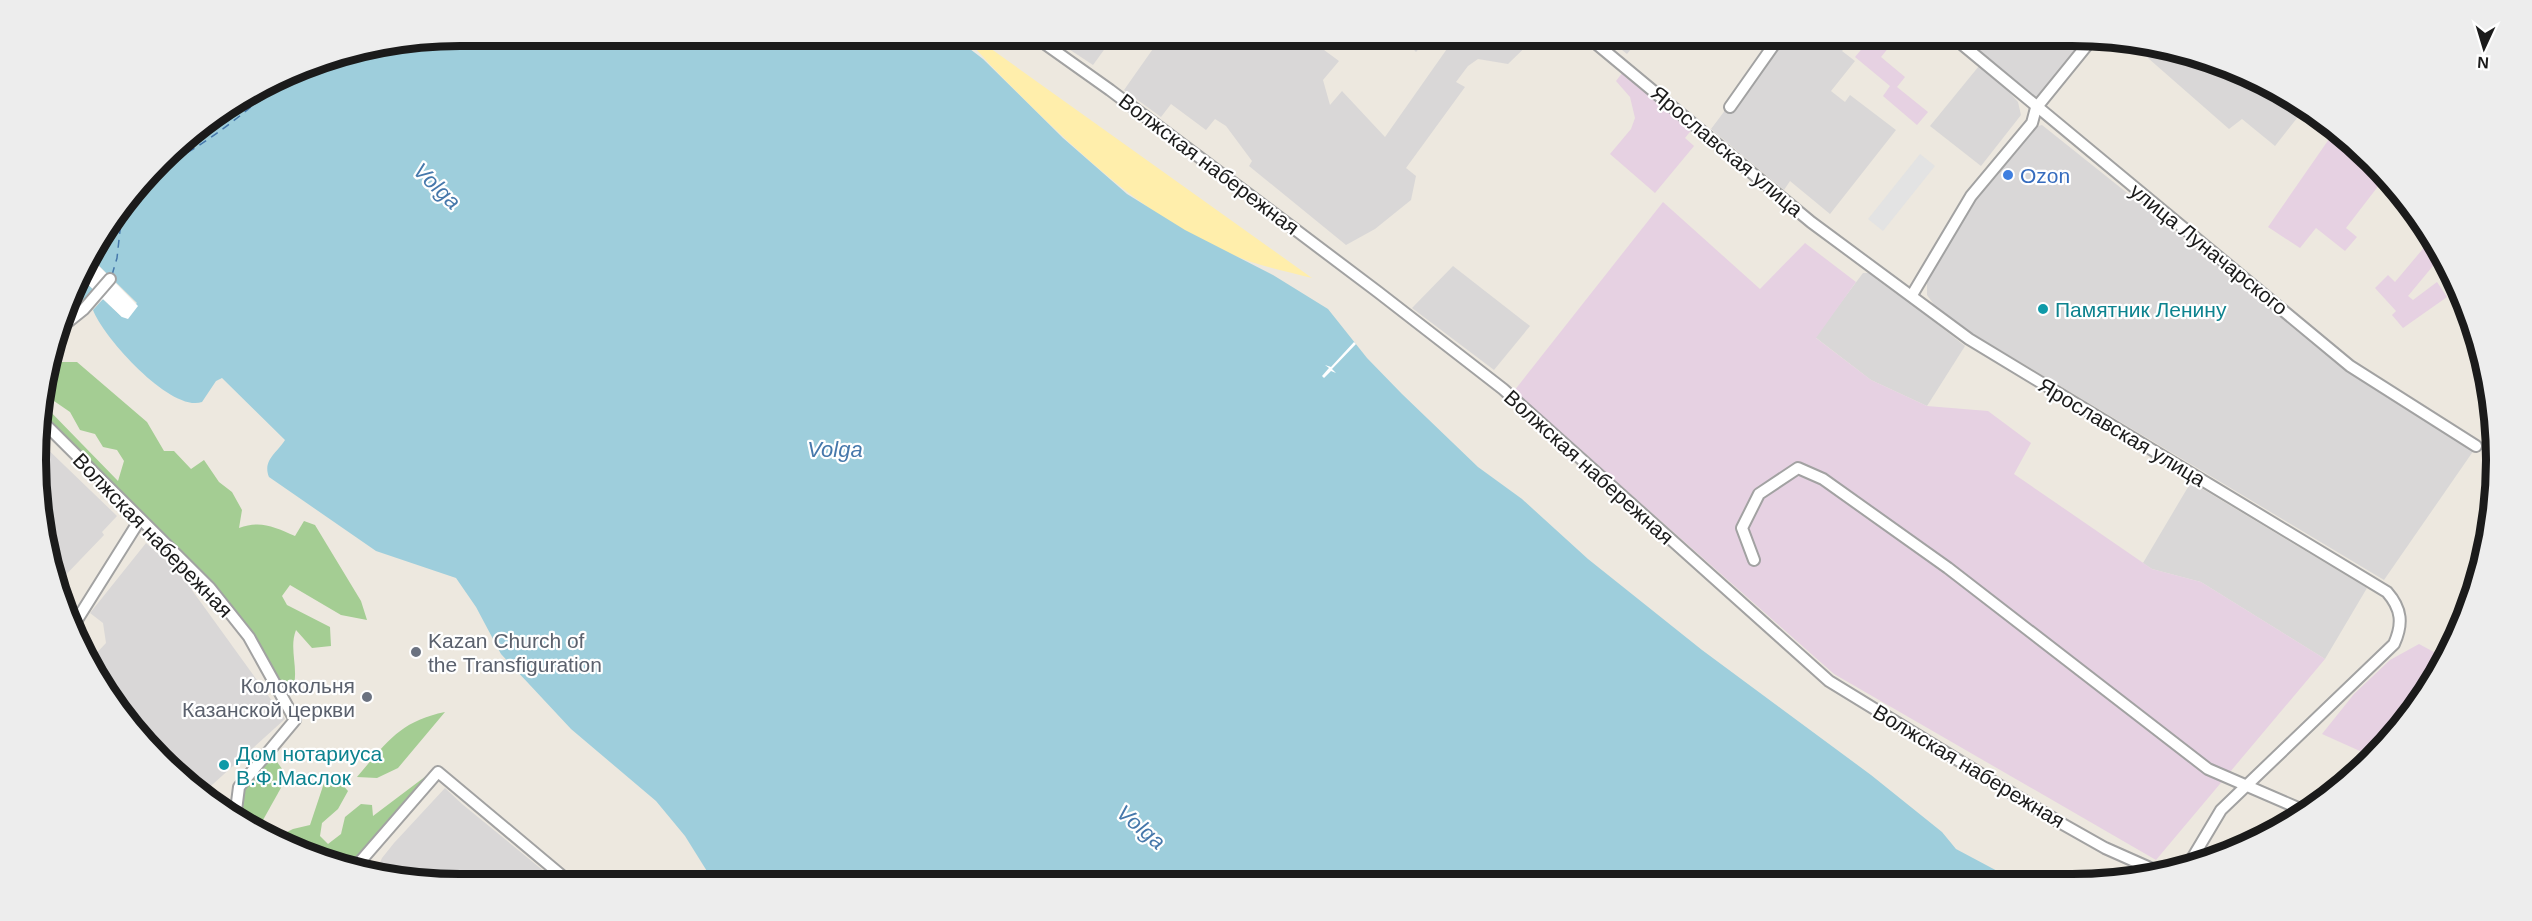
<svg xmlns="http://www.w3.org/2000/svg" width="2532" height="921" font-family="Helvetica,sans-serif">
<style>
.residential{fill:#d9d7d7}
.industrial{fill:#e6d1e2}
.forest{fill:#a4cd93}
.sand{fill:#ffeeab}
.parking{fill:#e3e3e3}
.water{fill:#9ecedc}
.pier{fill:#fff}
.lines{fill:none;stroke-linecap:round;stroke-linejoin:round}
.ferry{stroke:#4678ab;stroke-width:1.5;stroke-dasharray:8 6;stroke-linecap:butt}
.minor-casing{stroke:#a2a2a2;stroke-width:14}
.minor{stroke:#fff;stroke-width:10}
.shop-dot{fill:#3f7fe0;stroke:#fff;stroke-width:2}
.culture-dot{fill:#0f9aa8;stroke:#fff;stroke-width:2}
.worship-dot{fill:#6b7280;stroke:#fff;stroke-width:2}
.labels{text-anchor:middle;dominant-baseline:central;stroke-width:4.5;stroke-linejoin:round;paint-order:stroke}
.street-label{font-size:21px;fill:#1b1b1b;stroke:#fff}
.shop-label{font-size:21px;fill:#366cbe;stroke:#fff;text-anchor:start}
.culture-label{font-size:21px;fill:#0d838f;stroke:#fff;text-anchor:start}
.worship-label{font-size:21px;fill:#5b616d;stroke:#fff;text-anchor:start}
.water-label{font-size:22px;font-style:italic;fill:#4678ab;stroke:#fff}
.rim{fill:none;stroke:#1b1b1b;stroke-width:8}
</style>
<rect width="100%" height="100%" fill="#ede8df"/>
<g class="residential">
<path d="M 1049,36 L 1114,36 L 1093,65 Z"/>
<path d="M 1162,36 L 1305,36 L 1339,61 L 1323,80 L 1330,105 L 1342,91 L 1385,137 L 1456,36 L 1537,36 L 1508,64 L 1478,59 L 1468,66 L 1456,82 L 1465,87 L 1406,168 L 1416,176 L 1411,200 L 1375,229 L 1346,245 L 1249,166 L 1252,161 L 1226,126 L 1215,119 L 1206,130 L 1171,104 L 1161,117 L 1124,90 Z"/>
<path d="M 1401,36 L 1430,36 L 1416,52 Z"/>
<path d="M 1605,36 L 1641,36 L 1627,54 Z"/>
<path d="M 1781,36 L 1856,36 L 1842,51 L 1855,61 L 1831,91 L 1845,102 L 1850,95 L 1896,130 L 1830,214 L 1790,181 L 1784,190 L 1711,129 Z"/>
<path d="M 1959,36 L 2071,36 L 2086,38 L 2037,99 Z"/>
<path d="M 2132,44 L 2181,50 L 2259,80 L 2305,108 L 2275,146 L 2242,119 L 2229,129 Z"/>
<path d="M 1979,66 L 2010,93 L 2018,102 L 2021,115 L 1981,166 L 1930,126 Z"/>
<path d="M 2042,125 L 2314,342 L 2474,450 L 2384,580 L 1972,333 L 1935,306 L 1927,295 L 1927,279 L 1973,201 L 2035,127 Z"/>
<path d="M 1453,266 L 1530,326 L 1494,370 L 1412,308 Z"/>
<path d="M 1863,273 L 1869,273 L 1908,301 L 1965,346 L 1927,406 L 1871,380 L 1815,337 Z"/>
<path d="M 38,440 L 117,516 L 102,532 L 104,535 L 57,584 L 50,570 L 37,488 Z"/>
<path d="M 2191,482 L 2367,588 L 2325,659 L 2201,582 L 2152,569 L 2143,563 Z"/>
<path d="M 146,543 L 174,568 L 189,586 L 285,719 L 202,794 L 221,810 L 160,760 L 108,697 L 91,659 L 106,643 L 103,623 L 90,613 Z"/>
<path d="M 445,788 L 462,804 L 561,885 L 461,885 L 375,874 L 382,858 L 394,843 Z"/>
</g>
<g class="industrial">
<path d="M 1881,36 L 1898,36 L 1881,57 L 1905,77 L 1897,87 L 1928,112 L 1917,125 L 1883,96 L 1890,86 L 1855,57 L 1870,39 L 1875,43 Z"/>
<path d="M 1623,72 L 1693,128 L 1685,138 L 1694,146 L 1655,193 L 1610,154 L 1631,129 L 1635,118 L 1630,97 L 1616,81 Z"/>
<path d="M 2336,129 L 2386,176 L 2346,228 L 2357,237 L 2345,251 L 2316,228 L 2300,248 L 2268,227 Z"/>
<path d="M 1663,202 L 1760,289 L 1805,243 L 1856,282 L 1816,338 L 1871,380 L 1927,406 L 1988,411 L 2031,443 L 2014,474 L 2152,569 L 2201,582 L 2325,659 L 2156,860 L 1834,674 L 1514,391 Z"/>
<path d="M 2432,238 L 2442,255 L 2408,296 L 2413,300 L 2437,282 L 2447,297 L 2403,328 L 2392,315 L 2396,311 L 2375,288 L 2388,275 L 2395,282 Z"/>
<path d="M 2419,644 L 2445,658 L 2439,673 L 2371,756 L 2322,734 L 2354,694 L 2390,660 Z"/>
</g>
<g class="forest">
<path d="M 53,362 L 77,362 L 147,422 L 164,451 L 174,451 L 191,469 L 204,460 L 219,482 L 232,492 L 242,510 L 239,528 C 261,520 274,527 295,536 L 304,521 L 315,525 L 361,601 L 367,620 L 341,615 L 290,585 L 282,596 L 287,605 L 330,627 L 331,646 L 312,648 L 296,630 C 289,648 298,666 294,685 L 282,687 L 251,636 L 39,415 L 40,405 L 43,404 L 118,481 L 124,461 L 117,450 L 103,447 L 95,434 L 80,430 L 70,412 L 54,401 L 45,386 Z"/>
<path d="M 445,712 L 398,768 L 377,778 L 357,777 C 386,743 400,721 445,712 Z"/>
<path d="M 270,752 L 285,773 L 282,786 L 258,829 L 237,819 L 241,788 Z"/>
<path d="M 430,773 L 361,855 L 340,866 L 277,837 L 293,829 L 310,825 L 326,777 L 339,781 L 348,791 L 338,809 L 322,823 L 320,836 L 328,844 L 341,834 L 345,817 L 361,804 L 372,805 L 373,816 Z"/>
</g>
<path class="sand" d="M 965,36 L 973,36 L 1312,278 C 1286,271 1258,266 1233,255 C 1156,223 1093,166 1034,109 C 1010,85 986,62 965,36 Z"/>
<path class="parking" d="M 1920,154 L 1935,166 L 1883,231 L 1868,219 Z"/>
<g class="water">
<path d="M 461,36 L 953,36 L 983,59 L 1063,138 L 1127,194 L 1185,230 L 1273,275 L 1328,309 L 1367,358 L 1402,394 L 1478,467 L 1522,499 L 1588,559 L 1702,650 L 1871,775 L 1942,832 L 1956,849 L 2018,882 L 715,884 L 685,836 L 656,801 L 571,729 L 501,654 L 476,607 L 456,578 L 376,551 L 269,477 C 262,460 278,452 285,440 L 222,378 L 216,381 L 202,402 C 171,413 103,337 93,310 L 103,299 L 122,317 L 137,303 L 90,257 L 124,202 L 180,142 L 298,68 L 378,44 Z"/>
<path d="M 79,276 L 95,291 L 85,300 L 72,298 Z"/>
</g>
<g class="pier">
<path d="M 90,257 L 138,306 L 128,319 L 122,317 L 103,299 L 87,312 L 95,291 L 79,276 Z"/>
<path d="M 1354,342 L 1356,344 L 1332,369 L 1336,373 L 1331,371 L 1324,378 L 1322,376 L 1329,368 L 1325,365 L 1331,367 Z"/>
</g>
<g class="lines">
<g class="ferry">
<path d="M 151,173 C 198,149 242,118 280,80"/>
<path d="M 112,275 L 117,258 L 123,203 L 140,184"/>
</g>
<defs>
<g id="minor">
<path d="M 1034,36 L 1110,90 L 1378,292 L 1503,389 L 1829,681 L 2059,822 L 2105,848 L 2159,872"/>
<path d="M 1587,36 L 1811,222 L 1969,339 L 2387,592 C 2402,609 2403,624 2394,644 L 2221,810 L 2190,862"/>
<path d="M 1952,36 L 2350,366 L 2476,446"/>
<path d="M 1730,107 L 1780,36"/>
<path d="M 1912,295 L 1971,196 L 2032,123 L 2036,108 L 2092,39"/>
<path d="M 64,325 L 84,309 L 110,279"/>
<path d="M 39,418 L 210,588 L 249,637 L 295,720 L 239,787 L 235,818"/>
<path d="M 1754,560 L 1742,528 L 1759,494 L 1798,468 L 1823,479 L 1948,568 L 2208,769 L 2305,811"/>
<path d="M 75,623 L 139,521"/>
<path d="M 352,871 L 438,772 L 573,885"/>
</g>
</defs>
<use href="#minor" class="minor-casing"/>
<use href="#minor" class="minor"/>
</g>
<circle class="shop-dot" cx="2008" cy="175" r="6"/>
<g class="culture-dot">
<circle cx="2043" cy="309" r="6"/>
<circle cx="224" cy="765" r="6"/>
</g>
<g class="worship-dot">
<circle cx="416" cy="652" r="6"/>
<circle cx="367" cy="697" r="6"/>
</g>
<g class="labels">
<g class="street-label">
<text transform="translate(1727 151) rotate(40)">Ярославская улица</text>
<text transform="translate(1209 164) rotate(37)">Волжская набережная</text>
<text transform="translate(2209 249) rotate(39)">улица Луначарского</text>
<text transform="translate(2122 432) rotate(31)">Ярославская улица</text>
<text transform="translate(1589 467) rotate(42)">Волжская набережная</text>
<text transform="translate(153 535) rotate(46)">Волжская набережная</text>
<text transform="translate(1969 766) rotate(31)">Волжская набережная</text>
</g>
<g class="shop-label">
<text x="2020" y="175">Ozon</text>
</g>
<g class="culture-label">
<text x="2055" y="309">Памятник Ленину</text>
<text x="236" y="753">Дом нотариуса<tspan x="236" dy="24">В.Ф.Маслок</tspan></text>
</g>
<g class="worship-label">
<text x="428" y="640">Kazan Church of<tspan x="428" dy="24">the Transfiguration</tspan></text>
<text x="355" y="685" text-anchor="end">Колокольня<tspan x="355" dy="24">Казанской церкви</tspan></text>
</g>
<g class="water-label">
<text transform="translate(437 186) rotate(44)">Volga</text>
<text x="835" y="449">Volga</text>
<text transform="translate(1141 827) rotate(40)">Volga</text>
</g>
</g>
<path d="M0 0H2532V921H0ZM460 46H2072A414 414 0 0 1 2486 460V460A414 414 0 0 1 2072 874H460A414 414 0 0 1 46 460V460A414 414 0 0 1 460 46Z" fill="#ededed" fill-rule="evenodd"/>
<path class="rim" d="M460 46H2072A414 414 0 0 1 2486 460V460A414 414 0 0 1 2072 874H460A414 414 0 0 1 46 460V460A414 414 0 0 1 460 46Z"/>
<g transform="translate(2484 48) rotate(184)" stroke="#ffffff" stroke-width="4.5" paint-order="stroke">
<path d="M0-4.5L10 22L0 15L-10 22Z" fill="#1b1b1b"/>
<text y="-9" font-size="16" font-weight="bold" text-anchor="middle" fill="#1b1b1b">N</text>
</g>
</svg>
